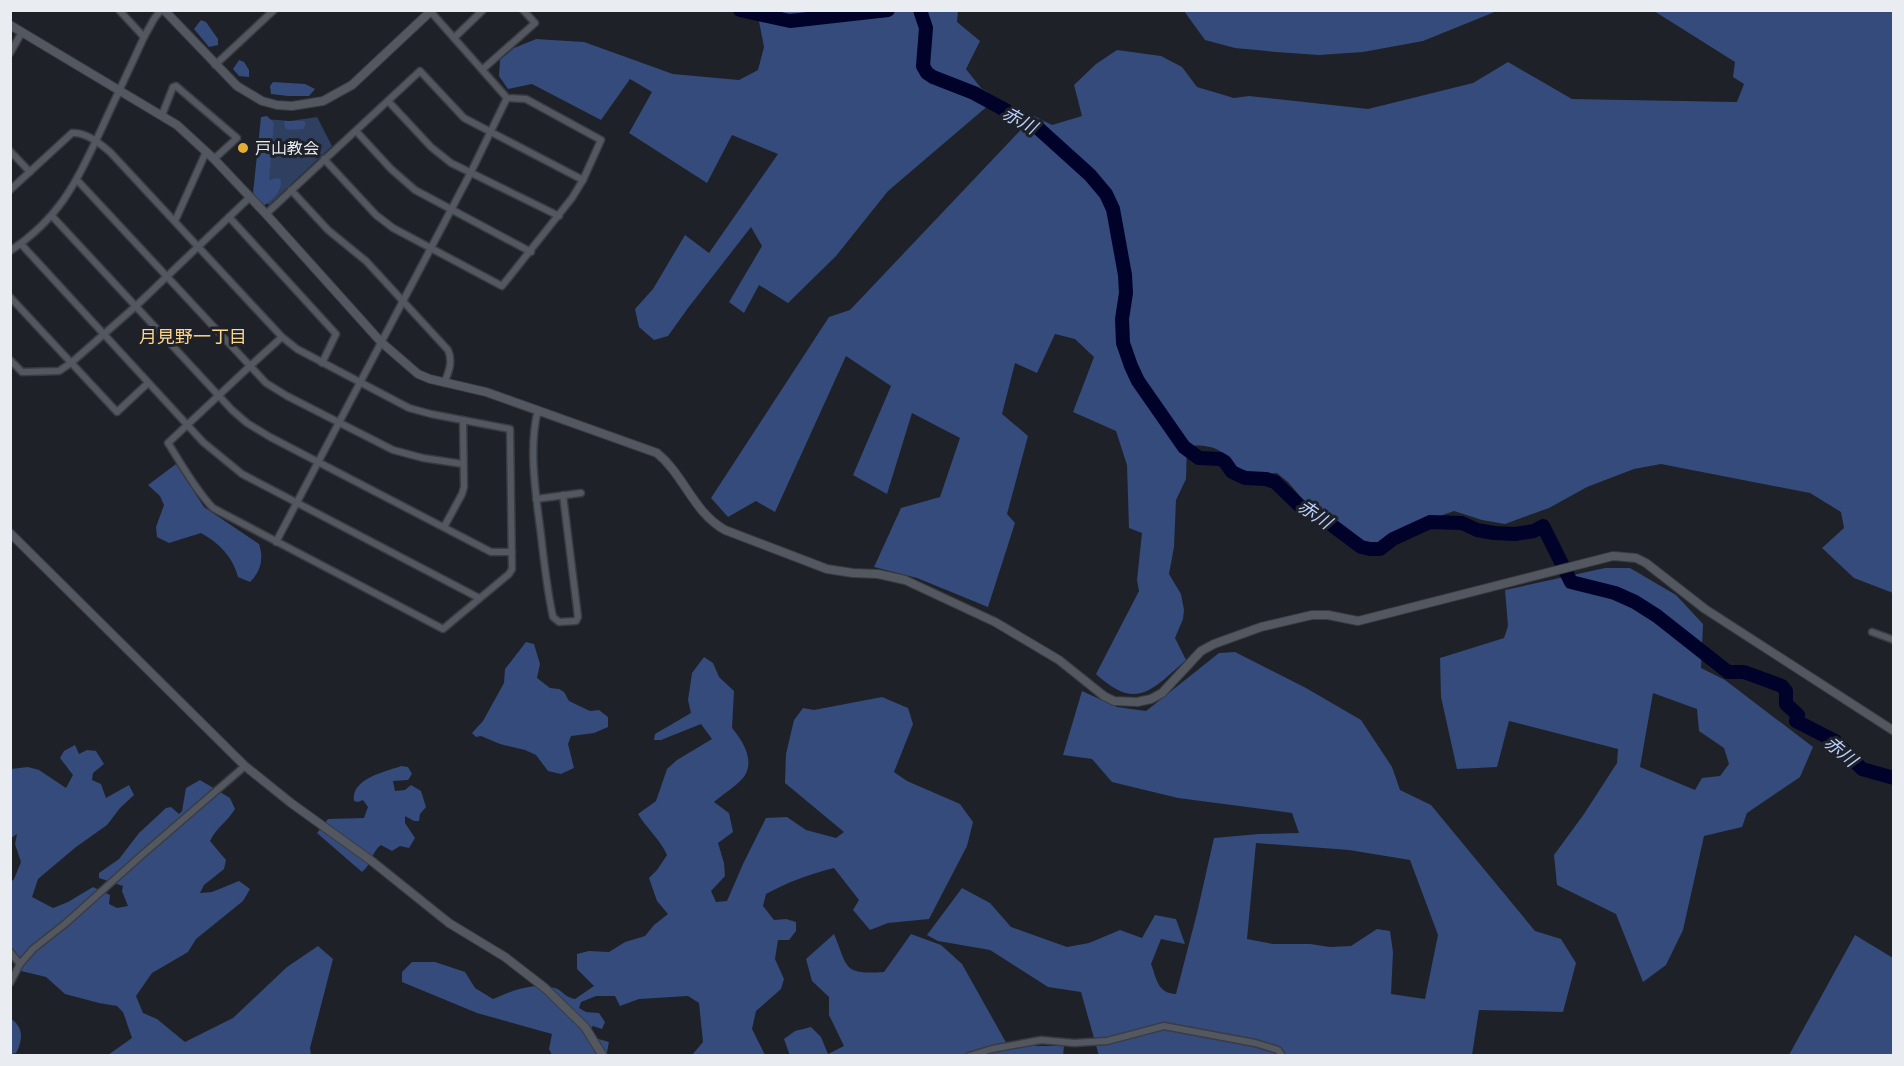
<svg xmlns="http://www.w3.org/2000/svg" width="1904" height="1066" font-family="'DejaVu Sans','Noto Sans JP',sans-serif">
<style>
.green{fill:#2f3f60}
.forest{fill:#344b7b;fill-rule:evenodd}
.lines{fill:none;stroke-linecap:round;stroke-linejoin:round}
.river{stroke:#00022a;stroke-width:14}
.minor-casing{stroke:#3a3c42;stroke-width:9}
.tertiary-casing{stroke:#3a3c42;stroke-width:10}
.minor{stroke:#53575f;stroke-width:6}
.tertiary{stroke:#53575f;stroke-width:8}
.poi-dot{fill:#e3ae34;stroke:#1e2128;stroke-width:2}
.labels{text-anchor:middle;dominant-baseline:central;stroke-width:6;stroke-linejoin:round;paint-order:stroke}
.poi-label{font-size:16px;fill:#e9ecf1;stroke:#1e2128;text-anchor:start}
.water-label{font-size:18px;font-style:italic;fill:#b9d0fe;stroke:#1e2128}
.neighbourhood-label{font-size:18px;fill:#fbd68d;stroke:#1e2128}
</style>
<rect width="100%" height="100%" fill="#1e2128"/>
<path class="green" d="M 317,117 L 332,146 L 269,205 L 258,194 L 266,119 L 290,121 Z"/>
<g class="forest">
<path d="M 958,11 L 957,22 L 980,41 L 966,69 L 981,88 L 997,98 L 888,191 L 836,256 L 788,303 L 759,285 L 744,313 L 729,302 L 762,246 L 751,227 L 688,308 L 668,336 L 654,340 L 639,327 L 635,309 L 653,289 L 685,235 L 709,253 L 778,154 L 732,135 L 707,183 L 629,133 L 652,92 L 630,79 L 601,120 L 532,84 L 508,89 L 499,76 L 500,60 L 514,48 L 536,39 L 584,42 L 673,74 L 739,80 L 758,70 L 764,47 L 757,11 Z"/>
<path d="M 1184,11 L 1497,11 L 1423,41 L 1363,52 L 1319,55 L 1276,52 L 1235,48 L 1205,40 Z"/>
<path d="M 1654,11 L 1893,11 L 1893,593 L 1854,578 L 1822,548 L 1844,528 L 1841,512 L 1810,493 L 1661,464 L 1634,469 L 1587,487 L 1549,508 L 1505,524 L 1482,520 L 1454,511 L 1409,527 L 1380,545 L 1373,546 L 1364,545 L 1351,532 L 1310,508 L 1288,482 L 1277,473 L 1263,474 L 1237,469 C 1223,448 1211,444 1187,446 L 1186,479 L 1176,500 L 1174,547 L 1169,574 L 1181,594 L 1184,610 L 1183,619 L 1175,638 L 1186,660 C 1151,691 1136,711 1096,674 L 1139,591 L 1137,580 L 1142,533 L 1129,528 L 1127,465 L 1116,431 L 1073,412 L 1094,357 L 1075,339 L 1055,334 L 1037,373 L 1015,363 L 1002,414 L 1028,436 L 1007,514 L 1015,523 L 988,607 L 917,578 L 874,567 L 901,508 L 940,497 L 960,438 L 912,413 L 887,494 L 853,475 L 891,386 L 846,356 L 775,512 L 756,501 L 728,517 L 711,498 L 829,317 L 850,310 L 1034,116 L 1052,125 L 1082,116 L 1074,85 L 1096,64 L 1117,50 L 1161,56 L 1182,67 L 1197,87 L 1234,98 L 1249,96 L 1368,109 L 1473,83 L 1508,62 L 1572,99 L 1737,102 L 1744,84 L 1733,77 L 1735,62 Z"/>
<path d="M 201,20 L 206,22 L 218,39 L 218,45 L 209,47 L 194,29 Z"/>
<path d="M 239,60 L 244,62 L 249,70 L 249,77 L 239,76 L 233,69 Z"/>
<path d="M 273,82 L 305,84 L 315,89 L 309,96 L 288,96 L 271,94 L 270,86 Z"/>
<path d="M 267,116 L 274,123 L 269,180 L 278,178 L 281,180 C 282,191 274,198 265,205 L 261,203 L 253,193 L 261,117 Z"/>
<path d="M 284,121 L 304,121 L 306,123 L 303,129 L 289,130 L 285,128 Z"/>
<path d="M 176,464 L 204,507 L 259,544 C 264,559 261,571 250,582 L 238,577 C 233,557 219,543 201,533 L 169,543 L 157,537 L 156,527 L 164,505 L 160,496 L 148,485 Z"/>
<path d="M 1605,568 L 1630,568 L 1676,595 L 1703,624 L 1701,668 L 1725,680 L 1813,747 L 1800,777 L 1747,813 L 1742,827 L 1704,836 L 1683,930 L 1666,965 L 1643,982 L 1616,914 L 1557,885 L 1554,855 L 1584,814 L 1617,763 L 1618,749 L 1509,721 L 1497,767 L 1457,769 L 1441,697 L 1440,658 L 1504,638 L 1508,626 L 1505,590 ZM 1653,693 L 1697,709 L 1699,731 L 1724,748 L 1729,764 L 1720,776 L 1702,778 L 1695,790 L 1640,767 Z"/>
<path d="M 526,642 L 534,644 L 540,664 L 537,678 L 550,688 L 559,689 L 564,692 L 569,701 L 590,711 L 599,710 L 608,717 L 608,727 L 594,733 L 571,736 L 568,744 L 574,768 L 561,774 L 548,771 L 536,755 L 525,750 L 500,744 L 481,736 L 476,737 L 472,733 L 483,721 L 504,683 L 505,669 Z"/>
<path d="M 1235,652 L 1306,688 L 1361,720 L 1392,767 L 1400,790 L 1431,805 L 1535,931 L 1561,939 L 1576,963 L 1563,1012 L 1479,1010 L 1472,1055 L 1099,1056 L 1081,992 L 1048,987 L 990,950 L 938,941 L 927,935 L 962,888 L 990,903 L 1011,927 L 1067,947 L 1089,943 L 1120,930 L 1142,938 L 1155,915 L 1176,919 L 1185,944 L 1161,939 L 1151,964 C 1157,979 1157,993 1176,994 L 1197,913 L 1214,838 L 1259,834 L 1299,833 L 1292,813 L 1178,798 L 1112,782 L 1092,759 L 1063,755 L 1082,691 L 1117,707 L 1146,711 L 1219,653 ZM 1256,843 L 1349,850 L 1410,860 L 1438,935 L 1425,999 L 1391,994 L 1393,952 L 1390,931 L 1377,929 L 1351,946 L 1330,947 L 1310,944 L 1273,944 L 1247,939 Z"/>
<path d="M 704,657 L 713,663 L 719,677 L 734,691 L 732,728 C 743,741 756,762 743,778 C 735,787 723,794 714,802 L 729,813 L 733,832 L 718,843 L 724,863 L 725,876 L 711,891 L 716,902 L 727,901 L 743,864 L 766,818 L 787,817 L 806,830 L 836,838 L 844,832 L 785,783 L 786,754 L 794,720 L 803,708 L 814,710 L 882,697 L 908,708 L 913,724 L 894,772 L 907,781 L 960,804 L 973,822 L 967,846 L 929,919 L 888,923 L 870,930 L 853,910 L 859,900 L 834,868 C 810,874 788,882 766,894 L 763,906 L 774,920 L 786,919 L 796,922 L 796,931 L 789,940 L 778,940 L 775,959 L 784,979 L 781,989 L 756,1011 L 752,1029 L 765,1055 L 692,1055 L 703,1042 L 699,1003 L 688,996 L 639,999 L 620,1006 L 615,996 L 596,996 L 581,1002 L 579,1008 L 586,1012 L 599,1013 L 605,1022 L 602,1029 L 593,1026 L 585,1035 L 609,1042 L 607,1052 L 593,1055 L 552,1055 L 549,1049 L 552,1034 L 477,1013 L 402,982 L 402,972 L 412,962 L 435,962 L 465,972 L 475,988 L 493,999 C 513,990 533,982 555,988 C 562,990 564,997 575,999 L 594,986 L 577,969 L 577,954 L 589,951 L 609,952 L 625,942 L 645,936 L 654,925 L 668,914 L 657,901 L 649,878 L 657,870 L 667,855 C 660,839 647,829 638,814 L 656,801 L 667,769 L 677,760 L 712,739 L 701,724 L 661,740 L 654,740 L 655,734 L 691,713 L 688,700 L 692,673 Z"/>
<path d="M 75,745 L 79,754 L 87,750 L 96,751 L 104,764 L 93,773 L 92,780 L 101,784 L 106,798 L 129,785 L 134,795 L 120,808 L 107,825 L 76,847 L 38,879 L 32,897 L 53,908 L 68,902 L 93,887 L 110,895 L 109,904 L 117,908 L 128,906 L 122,891 L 123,886 L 99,878 L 99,873 L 119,859 L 139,833 L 166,808 L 171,807 L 179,814 L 182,811 L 186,788 L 200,780 L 230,798 L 235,809 C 227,822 216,828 210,841 L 226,860 L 224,869 L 204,885 L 200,893 L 212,892 L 239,881 L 250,889 L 243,901 L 196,939 L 188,952 L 152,973 L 136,996 L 143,1013 L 157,1019 L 185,1042 L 233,1018 L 287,967 L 318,946 L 333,959 L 310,1048 L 311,1055 L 108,1055 L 132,1038 L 123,1012 L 117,1006 L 99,1003 L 65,994 L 46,977 L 21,971 L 11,956 L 11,882 L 14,879 L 21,862 L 15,844 L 17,834 L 11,838 L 11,769 L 28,767 L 39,770 L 66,788 L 73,775 L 60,758 L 64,751 Z"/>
<path d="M 401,766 L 408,767 L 412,774 L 408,780 L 393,781 L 395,791 L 405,790 L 411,785 L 421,791 L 426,807 L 420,814 L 419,821 L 414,821 L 405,816 L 405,823 L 415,838 L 409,848 L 400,846 L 392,851 L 381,845 C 372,851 372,864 362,872 L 317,833 L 328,819 L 364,818 L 368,807 L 363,800 L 358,802 L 354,801 C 351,778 385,772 401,766 Z"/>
<path d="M 834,934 C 848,967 842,975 884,972 L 911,934 L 941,945 L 962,964 L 1008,1046 L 1064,1046 L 1063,1056 L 790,1056 L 784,1039 L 795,1031 L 811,1027 L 821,1037 L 828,1054 L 844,1046 L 829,1015 L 829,997 L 812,981 L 806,959 Z"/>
<path d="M 1855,935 L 1893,958 L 1893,1055 L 1789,1055 Z"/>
<path d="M 10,1018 C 24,1027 23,1040 16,1053 L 11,1054 Z"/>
</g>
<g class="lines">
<g class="river">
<path d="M 740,10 L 790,21 L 888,10"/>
<path d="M 920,10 L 926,28 L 923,66 L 927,73 L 933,77 L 974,93 L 1038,128 L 1090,175 L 1106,194 L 1113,209 L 1125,275 L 1126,293 L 1122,319 L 1123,343 L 1131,366 L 1138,381 L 1184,447 L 1199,458 L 1220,459 L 1225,462 L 1232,472 L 1245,478 L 1266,479 L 1275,482 L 1301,507 L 1321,517 L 1361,547 L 1370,549 L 1380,549 L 1393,539 L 1430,522 L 1462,523 L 1477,530 L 1494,533 L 1515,534 L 1534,531 L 1543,526 L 1571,582 L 1615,593 L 1635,602 L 1657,616 L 1728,672 L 1744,672 L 1782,686 L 1786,691 L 1786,704 L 1798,715 L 1796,721 L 1835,741 L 1862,769 L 1894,778"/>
</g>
<defs>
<g id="minor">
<path d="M 119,10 L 144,37"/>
<path d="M 454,38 L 483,10"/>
<path d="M 10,53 L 22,32"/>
<path d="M 215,65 L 274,10"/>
<path d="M 483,69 L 535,23 L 523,10"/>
<path d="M 388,101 L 431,147 L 451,163 L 559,216"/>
<path d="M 162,115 L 173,87 L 176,86 L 237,138 L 214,159"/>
<path d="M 356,131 L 391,169 L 415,190 L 531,252"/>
<path d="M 10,151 L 30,172"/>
<path d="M 324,159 L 376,215 L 393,228 L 502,286 L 572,198 L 583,180 L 601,140 L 526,99 L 507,98 L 431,12"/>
<path d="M 77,180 L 266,383 L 287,396 L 393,450 L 423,458 L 463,464"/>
<path d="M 10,190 L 72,133 C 86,132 99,143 110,152 L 282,337 L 297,349 L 409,408 L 431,414 L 510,429 L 512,569 L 509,574 L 443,629 L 213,508 C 195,489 182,465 168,443 L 250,366 L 282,337"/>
<path d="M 291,190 L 328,230 L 366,261 L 448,350 C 453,361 449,372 444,383"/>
<path d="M 266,214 L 420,71 L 464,118 L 583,180"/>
<path d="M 52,216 L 232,410 L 247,423 L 270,437 L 491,552 L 512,552"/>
<path d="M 229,217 L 336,334 L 322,363"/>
<path d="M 175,221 L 206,152"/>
<path d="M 21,244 L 203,442 L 242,474 L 479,598"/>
<path d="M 10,251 C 61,217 76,182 101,130 C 115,99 130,68 144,37 L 154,19 L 161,10"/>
<path d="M 10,297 L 117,412 L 148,383"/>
<path d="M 10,360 L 22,372 L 59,371 L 71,363 L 136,306 L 249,198"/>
<path d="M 538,410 C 528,448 536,496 541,535 C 544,562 547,590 553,617 L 559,622 L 576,621 L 578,617 L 563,495"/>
<path d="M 536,499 L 581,493"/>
<path d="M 444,527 L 462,494 L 464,487 L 463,420"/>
<path d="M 276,542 L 471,172 L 507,98"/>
<path d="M 1872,632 L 1894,640"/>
<path d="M 10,952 L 20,964"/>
<path d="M 10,983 L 20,964 L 33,949 L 66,923 L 143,854 L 245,766"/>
<path d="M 969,1056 L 992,1049 L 1041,1040 L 1074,1043 L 1107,1041 L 1164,1026 L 1255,1043 L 1278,1050 L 1282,1056"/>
</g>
<g id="tertiary">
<path d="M 164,10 L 237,86 L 262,101 L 277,105 L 292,106 L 323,101 L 352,85 L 432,10"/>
<path d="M 10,25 L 177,125 L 214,159 L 266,214 L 381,342 L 418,374 L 430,379 L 486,392 L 657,453 C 684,475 693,512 725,530 L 827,569 L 853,573 L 878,574 L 905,580 L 995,622 L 1059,660 L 1104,696 L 1114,701 L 1137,702 L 1151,699 L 1162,693 L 1201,651 L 1214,644 L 1261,627 L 1312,615 L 1328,615 L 1358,621 L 1613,556 L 1636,558 L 1646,563 L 1705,609 L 1894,731"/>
<path d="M 10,533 L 245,766 L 291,803 L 373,862 L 449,923 L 505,957 L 545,988 L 585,1027 L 603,1056"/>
</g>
</defs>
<use href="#minor" class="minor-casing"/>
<use href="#tertiary" class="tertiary-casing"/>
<use href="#minor" class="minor"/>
<use href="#tertiary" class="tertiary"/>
</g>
<circle class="poi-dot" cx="243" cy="148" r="6"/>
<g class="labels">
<g class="poi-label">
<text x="255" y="148">戸山教会</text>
</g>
<g class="water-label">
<text transform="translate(1020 120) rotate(29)">赤川</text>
<text transform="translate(1315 514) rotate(34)">赤川</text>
<text transform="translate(1841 751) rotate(40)">赤川</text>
</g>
<g class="neighbourhood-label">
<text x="193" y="336">月見野一丁目</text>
</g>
</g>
<rect width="1904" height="1066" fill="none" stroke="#e9ecf1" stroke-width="24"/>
</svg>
